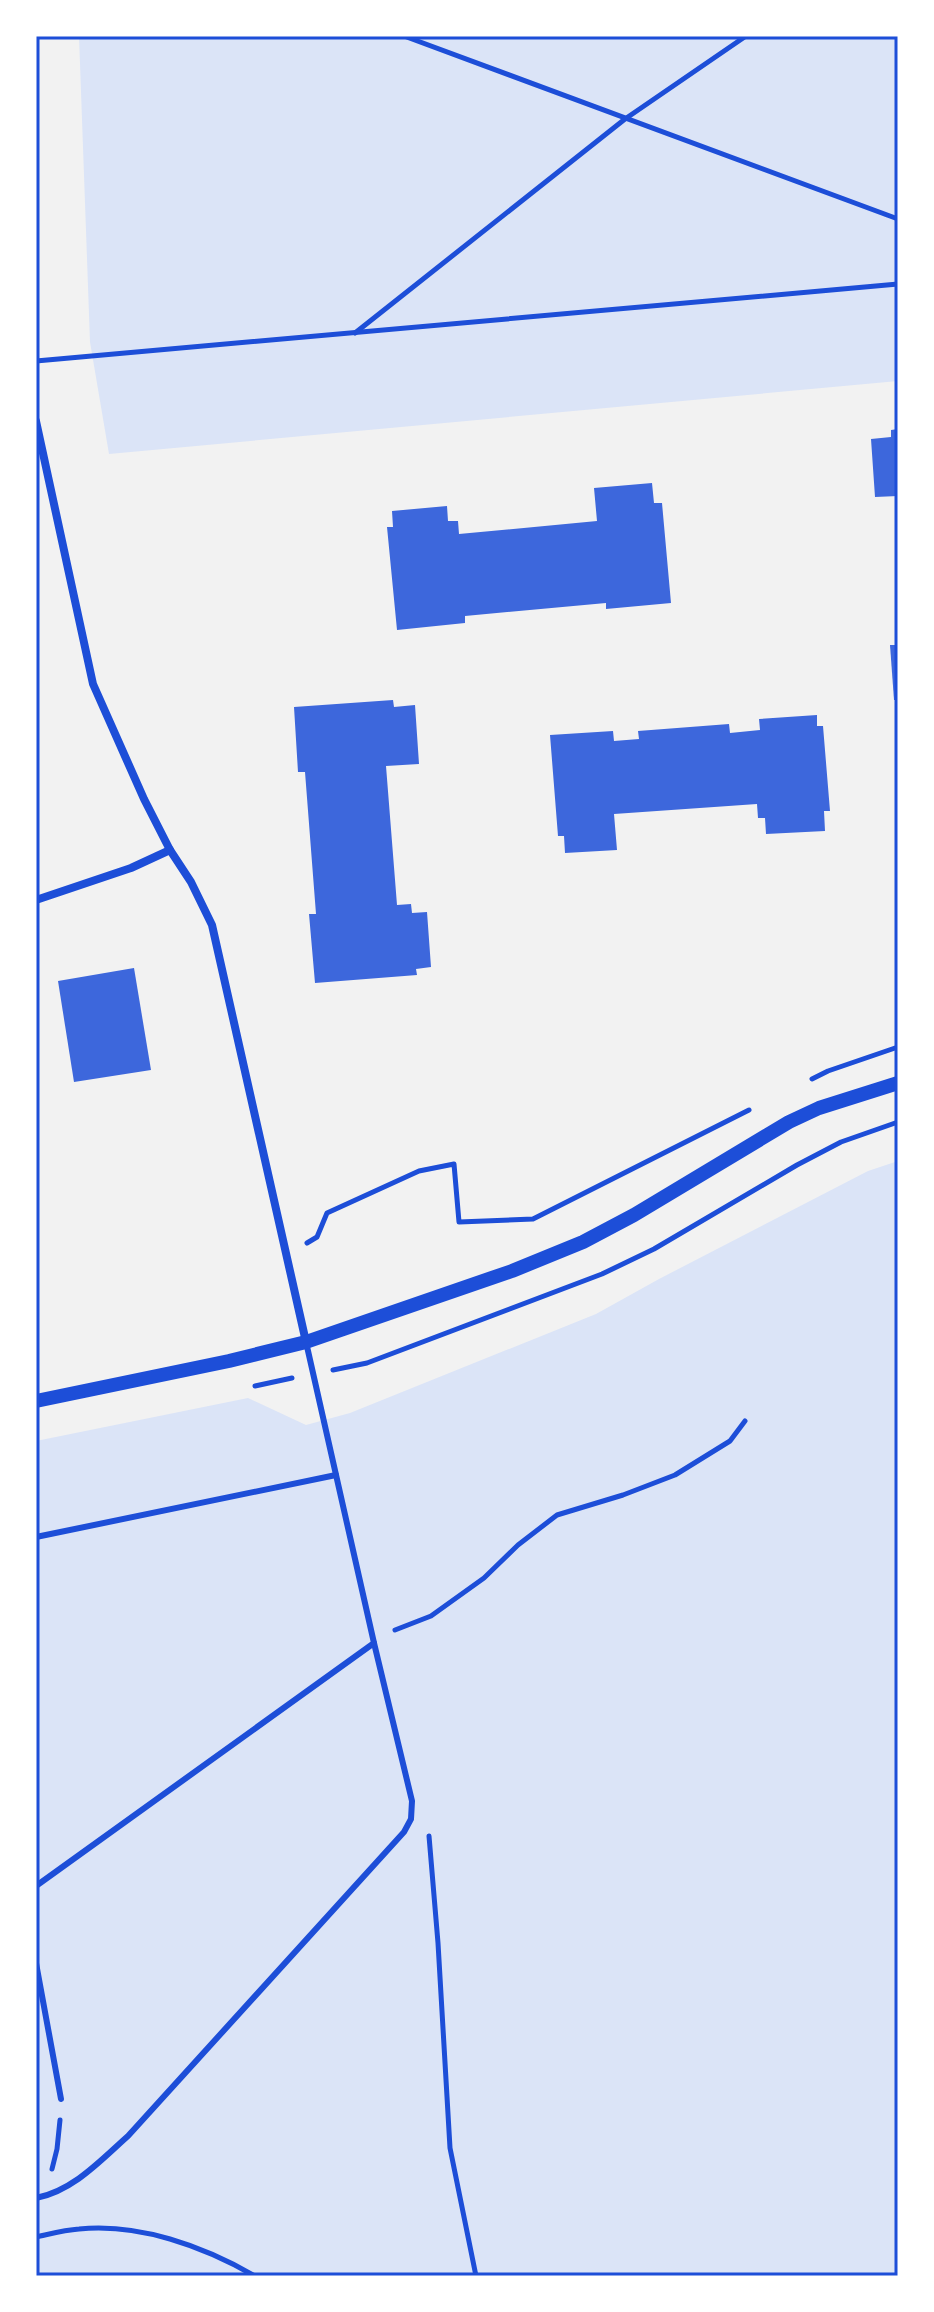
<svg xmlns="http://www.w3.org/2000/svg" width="934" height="2312" font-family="Overpass,sans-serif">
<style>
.green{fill:#dbe4f7}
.building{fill:#3d67dc}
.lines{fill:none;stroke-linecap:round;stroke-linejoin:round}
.path{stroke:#1d4ed8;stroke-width:5}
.service{stroke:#1d4ed8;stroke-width:6}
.minor{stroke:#1d4ed8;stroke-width:8}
.tertiary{stroke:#1d4ed8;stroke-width:14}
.neatline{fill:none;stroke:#1d4ed8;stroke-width:3}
</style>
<rect width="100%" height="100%" fill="#f2f2f2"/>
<g class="green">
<path d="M 79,36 L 898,36 L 898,381 L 109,454 L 90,342 Z"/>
<path d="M 898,1161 L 898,2276 L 36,2276 L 36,1441 L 248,1398 L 306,1425 L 350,1413 L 596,1314 L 659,1279 L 868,1171 Z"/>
</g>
<g class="building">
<path d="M 898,429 L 898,496 L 875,497 L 871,439 L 891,437 L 891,430 Z"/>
<path d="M 652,483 L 654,503 L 662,503 L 671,603 L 606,609 L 606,603 L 465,616 L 465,623 L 397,630 L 387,527 L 393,527 L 392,511 L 447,506 L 448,521 L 458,521 L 459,534 L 597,521 L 594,488 Z"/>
<path d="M 890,645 L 898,645 L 898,700 L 894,700 Z"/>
<path d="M 393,700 L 394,707 L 415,705 L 419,764 L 386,766 L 397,905 L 411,904 L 412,913 L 427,912 L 431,967 L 416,969 L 417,975 L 315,983 L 309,914 L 316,914 L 305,772 L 298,772 L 294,707 Z"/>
<path d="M 817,715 L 817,726 L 823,726 L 830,811 L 824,811 L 825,831 L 766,834 L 765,818 L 758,818 L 757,804 L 614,814 L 617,850 L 565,853 L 564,836 L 558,836 L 550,735 L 613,731 L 614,741 L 639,739 L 638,731 L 729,724 L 730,733 L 760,730 L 759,719 Z"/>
<path d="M 134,968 L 151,1070 L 74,1082 L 58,981 Z"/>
</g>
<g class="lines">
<g class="path">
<path d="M 404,36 L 898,219"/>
<path d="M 355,333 L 625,119 L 746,36"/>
<path d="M 36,361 L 898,284"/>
<path d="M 812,1079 L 828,1071 L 898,1047"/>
<path d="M 307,1243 L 317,1237 L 327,1213 L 419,1171 L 454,1164 L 459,1222 L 533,1219 L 749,1110"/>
<path d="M 333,1370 L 367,1363 L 602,1274 L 654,1249 L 797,1165 L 841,1142 L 898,1122"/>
<path d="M 255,1386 L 292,1378"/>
<path d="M 395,1630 L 431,1616 L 484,1578 L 518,1545 L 557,1515 L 623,1495 L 675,1475 L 730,1441 L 745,1421"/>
<path d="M 429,1836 L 438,1943 L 450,2148 L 476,2276"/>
<path d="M 52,2169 L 57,2149 L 60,2120"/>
<path d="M 36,2237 C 50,2234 64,2230 79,2229 C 139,2223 203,2246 255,2276"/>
</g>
<g class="service">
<path d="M 36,1537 L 336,1475"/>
<path d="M 36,1886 L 374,1643 L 306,1342"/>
<path d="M 36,1963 L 61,2099"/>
<path d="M 36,2198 C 73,2191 101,2160 128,2136 L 404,1832 L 411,1819 L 412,1801 L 374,1643"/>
</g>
<g class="minor">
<path d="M 36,421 L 93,684 L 144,799 L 170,850 L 191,882 L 212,925 L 306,1342"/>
<path d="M 36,900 L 131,868 L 170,850"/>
</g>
<path class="tertiary" d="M 36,1401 L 229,1361 L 306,1342 L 512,1271 L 583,1242 L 634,1215 L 789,1122 L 819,1108 L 898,1083"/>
</g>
<rect width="934" height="2312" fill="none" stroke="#ffffff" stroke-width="76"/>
<rect x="38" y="38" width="858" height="2236" class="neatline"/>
</svg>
